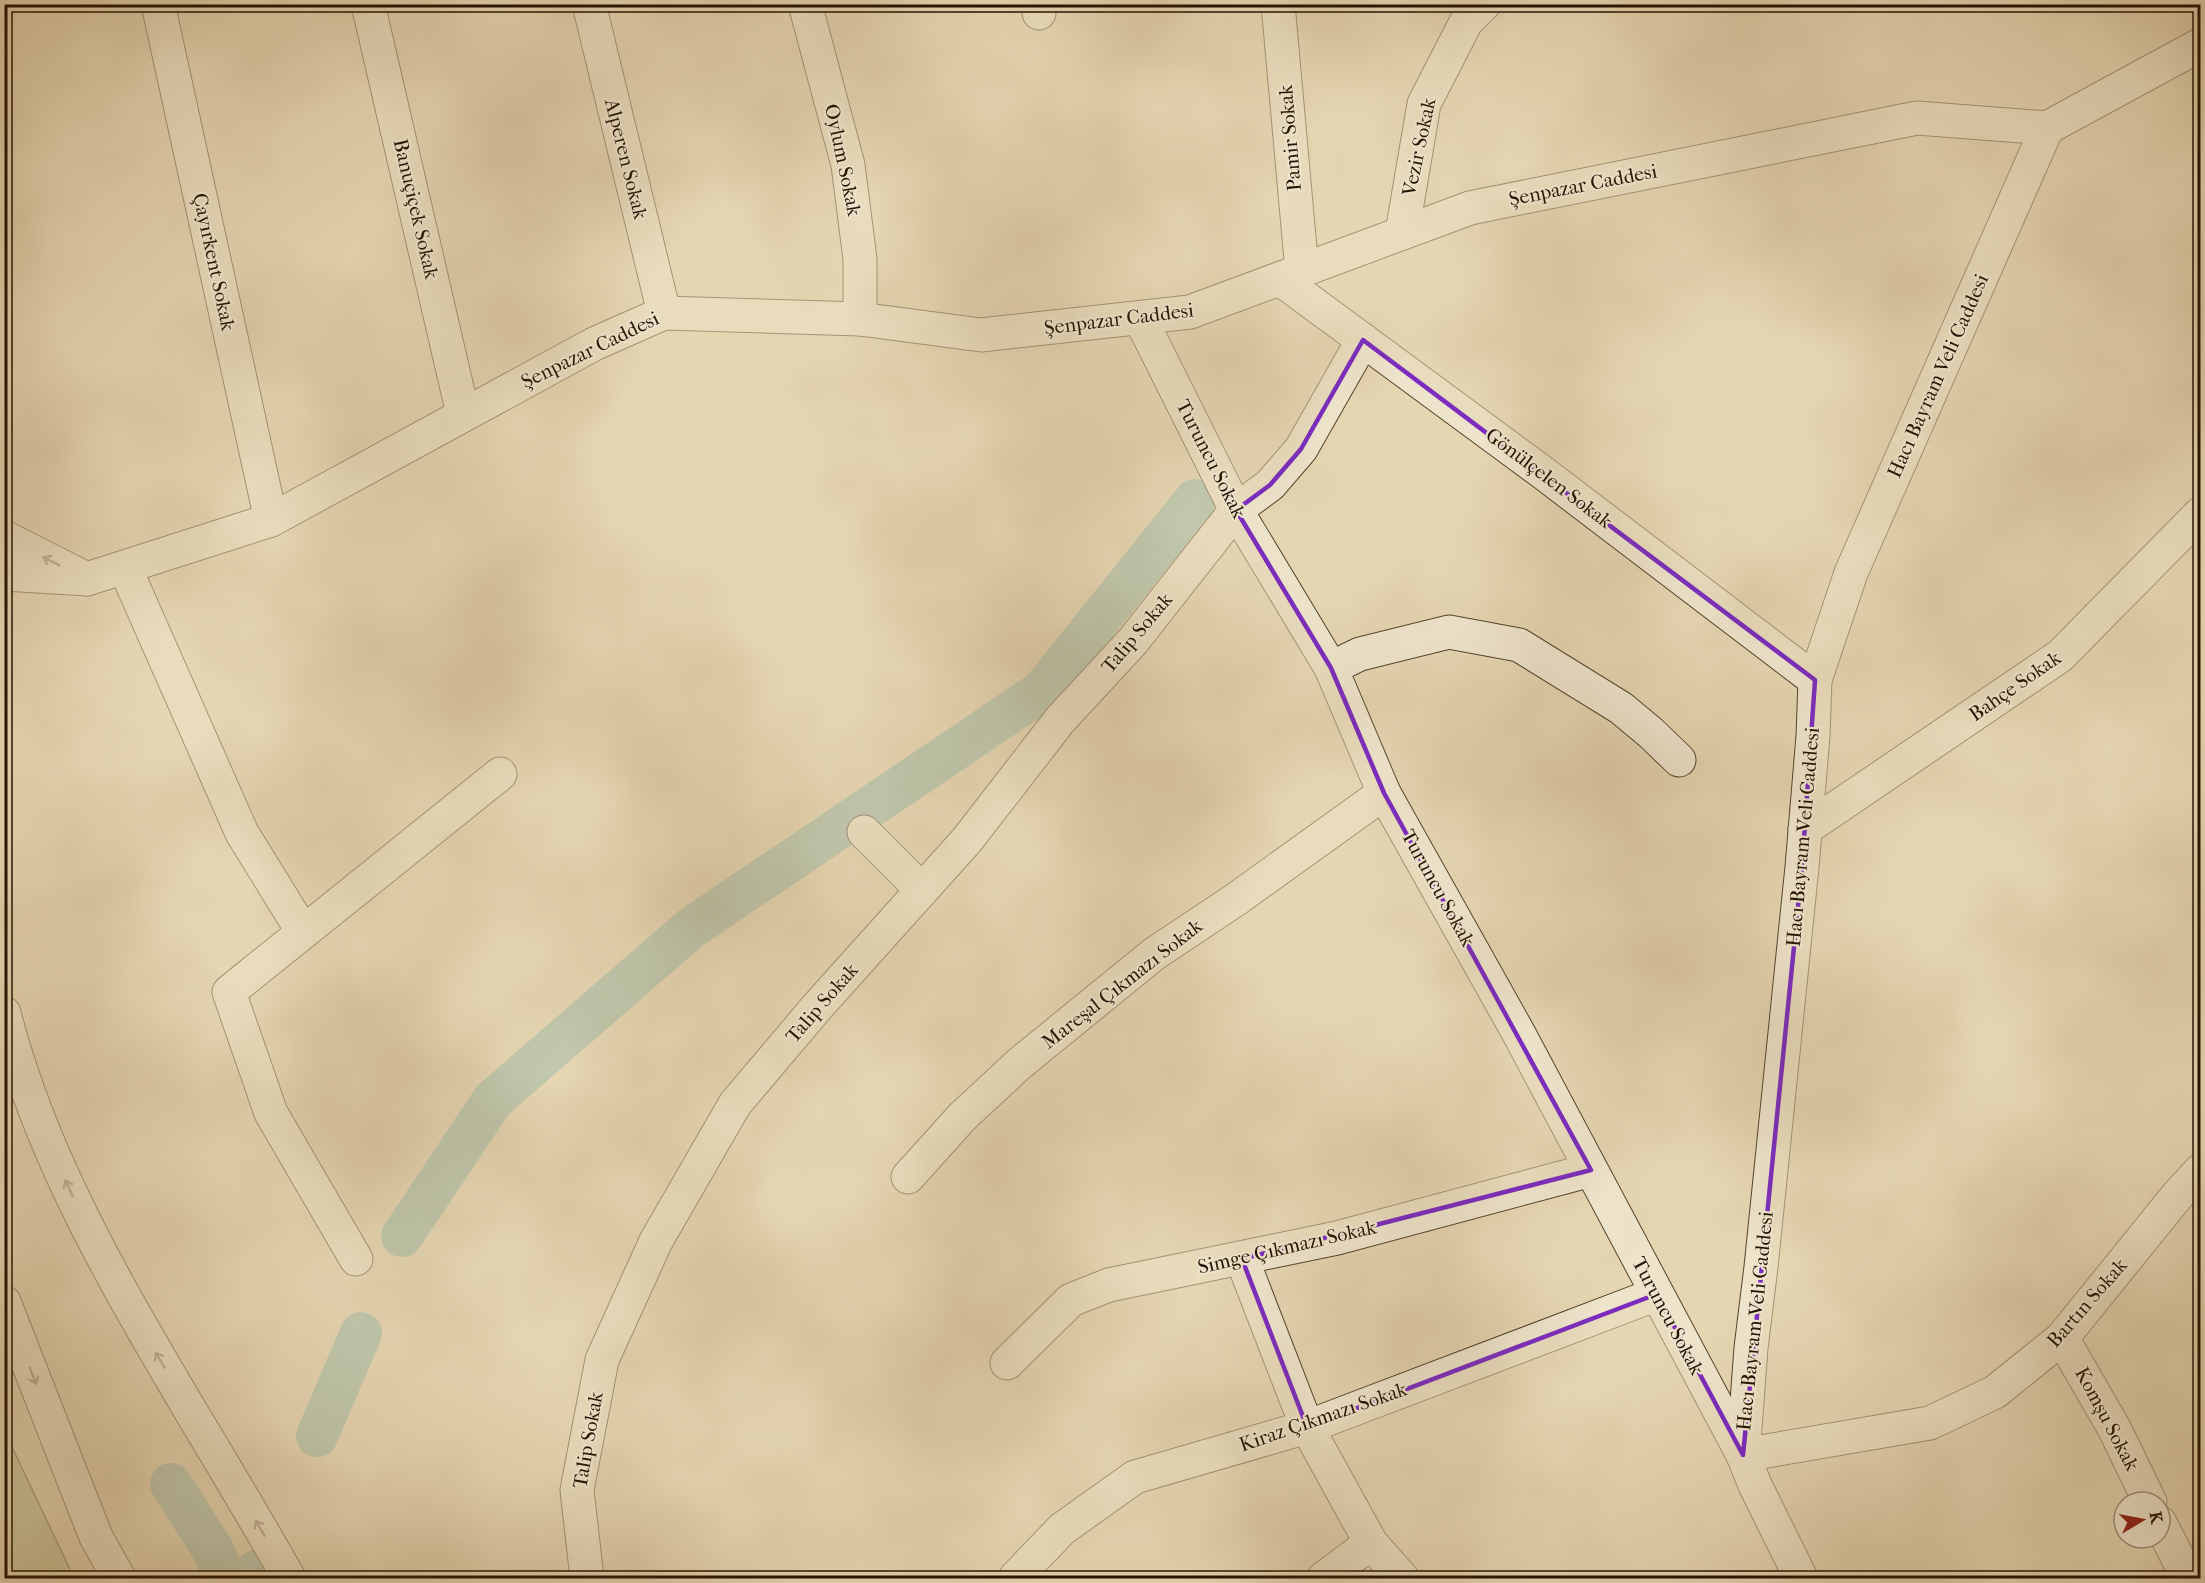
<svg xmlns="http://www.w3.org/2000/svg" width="2205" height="1583" font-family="'IM FELL French Canon',serif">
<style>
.green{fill:#b6bd8a;stroke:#6d6845;stroke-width:1.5}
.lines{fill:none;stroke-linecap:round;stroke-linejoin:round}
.canal{stroke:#96b9a9;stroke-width:42}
.minor-casing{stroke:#54442c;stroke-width:35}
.minor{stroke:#eee4cc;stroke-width:33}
.oneway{stroke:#938670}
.marked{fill:none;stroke:#7b2cbf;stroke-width:4.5;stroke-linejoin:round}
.labels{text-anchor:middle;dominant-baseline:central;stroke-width:4.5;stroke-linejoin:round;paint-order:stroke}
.street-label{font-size:20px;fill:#241300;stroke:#eee4cc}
</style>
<rect width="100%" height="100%" fill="#e5d5b1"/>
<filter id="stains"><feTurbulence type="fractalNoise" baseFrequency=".00333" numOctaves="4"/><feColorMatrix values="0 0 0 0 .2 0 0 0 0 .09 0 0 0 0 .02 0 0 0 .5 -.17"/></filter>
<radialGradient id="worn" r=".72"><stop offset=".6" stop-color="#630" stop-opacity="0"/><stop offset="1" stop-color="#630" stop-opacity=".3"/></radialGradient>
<path class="green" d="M 5,1432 L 74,1578 L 5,1578 Z"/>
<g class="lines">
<g class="canal">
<path d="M 402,1236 L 493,1100 L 691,928 L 1042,691 L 1195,500"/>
<path d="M 317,1436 L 361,1333"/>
<path d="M 171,1484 L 213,1550 L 225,1578"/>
<path d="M 254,1578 L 256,1571"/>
</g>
<defs>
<g id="minor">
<path d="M 158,4 L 271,520"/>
<path d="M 368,4 L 463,414"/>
<path d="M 589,4 L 664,313"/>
<path d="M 805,4 L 848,165 L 860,259 L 860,319"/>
<path d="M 1038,4 L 1039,13"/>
<path d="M 1278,4 L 1302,271"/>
<path d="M 1402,233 L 1424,104 L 1466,22 L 1484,4"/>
<path d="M 1280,279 L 1542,472 L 1815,680"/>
<path d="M 1140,318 L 1236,510 L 1331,668 L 1384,793 L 1518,1032 L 1743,1455 L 1930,1423 L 1995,1392 L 2062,1338 L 2177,1196 L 2200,1171"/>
<path d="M 4,537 L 87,579 L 4,574"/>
<path d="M 125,568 L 242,833 L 303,932"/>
<path d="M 87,579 L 271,520 L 594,344 L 664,313 L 860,319 L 981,335 L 1190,312 L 1470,208 L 1917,118 L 2047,128 L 2200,45"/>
<path d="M 1331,668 L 1360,654 L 1449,632 L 1519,645 L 1621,708 L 1651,733 L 1679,760"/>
<path d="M 1805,829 L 2060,656 L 2200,514"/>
<path d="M 864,832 L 922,890"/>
<path d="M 4,1013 C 40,1155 116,1285 190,1410 C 224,1466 257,1522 289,1578"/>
<path d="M 908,1177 L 962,1117 L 1019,1064 L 1154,954 L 1235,900 L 1384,793"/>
<path d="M 356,1259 L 271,1113 L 229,992 L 500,774"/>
<path d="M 1242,1259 L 1307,1427 L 1371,1543 L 1402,1578"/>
<path d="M 4,1302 L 96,1537 L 119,1578"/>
<path d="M 2062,1338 L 2114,1428 L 2150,1502"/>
<path d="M 1007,1363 L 1071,1300 L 1109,1285 L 1337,1238 L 1591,1170"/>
<path d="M 2160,1523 L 2188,1578"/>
<path d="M 587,1578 L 577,1490 L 602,1360 L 656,1241 L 735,1104 L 817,1007 L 967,840 L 1060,720 L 1133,641 L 1236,510 L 1270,485 L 1301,449 L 1363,340"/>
<path d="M 1015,1578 L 1062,1529 L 1135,1477 L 1307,1427 L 1657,1294"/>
<path d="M 1324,1578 L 1371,1543"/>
<path d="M 1801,1578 L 1755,1485 L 1743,1455 L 1751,1348 L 1761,1267 L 1802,867 L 1813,736 L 1815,680 L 1851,573 L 2047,128"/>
</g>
</defs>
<use href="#minor" class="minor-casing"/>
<use href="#minor" class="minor"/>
</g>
<defs><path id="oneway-shaft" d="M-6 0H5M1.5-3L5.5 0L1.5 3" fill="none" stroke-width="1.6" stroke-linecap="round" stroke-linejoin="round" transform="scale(1.5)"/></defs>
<g class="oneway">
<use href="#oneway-shaft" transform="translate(51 561) rotate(-153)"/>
<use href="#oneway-shaft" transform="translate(69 1188) rotate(-114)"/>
<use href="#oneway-shaft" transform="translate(160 1360) rotate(-121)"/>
<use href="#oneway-shaft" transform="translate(33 1376) rotate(69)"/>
<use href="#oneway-shaft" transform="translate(260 1528) rotate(-120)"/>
</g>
<path d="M0 0H2205V1583H0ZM 1363,340 L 1815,680 L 1802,867 L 1743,1455 L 1657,1294 L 1307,1427 L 1242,1259 L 1591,1170 L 1384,793 L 1331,668 L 1236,510 L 1270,485 L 1301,449 Z" fill="#e5d5b1" fill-opacity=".55" fill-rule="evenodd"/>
<path class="marked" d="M 1363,340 L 1815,680 L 1802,867 L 1743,1455 L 1657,1294 L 1307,1427 L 1242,1259 L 1591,1170 L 1384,793 L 1331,668 L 1236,510 L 1270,485 L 1301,449 Z"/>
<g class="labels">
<g class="street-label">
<text transform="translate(1290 138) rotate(-95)">Pamir Sokak</text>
<text transform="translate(1419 147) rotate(-78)">Vezir Sokak</text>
<text transform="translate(626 159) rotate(76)">Alperen Sokak</text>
<text transform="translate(843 160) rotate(78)">Oylum Sokak</text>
<text transform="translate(1583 185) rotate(-11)">Şenpazar Caddesi</text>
<text transform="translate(416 209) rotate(77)">Banuçiçek Sokak</text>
<text transform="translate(214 262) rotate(78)">Çayırkent Sokak</text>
<text transform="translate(1119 319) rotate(-7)">Şenpazar Caddesi</text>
<text transform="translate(590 350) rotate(-26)">Şenpazar Caddesi</text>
<text transform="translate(1938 376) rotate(-66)">Hacı Bayram Veli Caddesi</text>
<text transform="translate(1211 459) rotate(63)">Turuncu Sokak</text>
<text transform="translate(1549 478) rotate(37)">Gönülçelen Sokak</text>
<text transform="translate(1137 633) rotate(-50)">Talip Sokak</text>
<text transform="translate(2015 686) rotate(-35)">Bahçe Sokak</text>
<text transform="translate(1803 837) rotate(-85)">Hacı Bayram Veli Caddesi</text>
<text transform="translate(1438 888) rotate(61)">Turuncu Sokak</text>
<text transform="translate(1122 984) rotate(-38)">Mareşal Çıkmazı Sokak</text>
<text transform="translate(822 1003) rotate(-49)">Talip Sokak</text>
<text transform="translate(1287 1247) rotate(-13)">Simge Çıkmazı Sokak</text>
<text transform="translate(2087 1303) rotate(-49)">Bartın Sokak</text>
<text transform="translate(1668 1316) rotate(62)">Turuncu Sokak</text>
<text transform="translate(1755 1321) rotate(-84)">Hacı Bayram Veli Caddesi</text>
<text transform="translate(1323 1417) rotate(-19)">Kiraz Çıkmazı Sokak</text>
<text transform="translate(2107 1419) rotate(62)">Komşu Sokak</text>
<text transform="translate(588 1440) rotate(-80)">Talip Sokak</text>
</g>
</g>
<rect width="2205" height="1583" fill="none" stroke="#e5d5b1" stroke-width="24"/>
<rect x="6" y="6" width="2193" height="1571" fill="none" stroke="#241300" stroke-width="3"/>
<rect x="12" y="12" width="2181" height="1559" fill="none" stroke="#241300" stroke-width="1.5"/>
<g transform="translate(2142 1520) rotate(80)"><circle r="28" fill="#eee4cc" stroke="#9d907a" stroke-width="1.5"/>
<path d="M0-4.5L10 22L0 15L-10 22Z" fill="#8f2418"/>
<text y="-9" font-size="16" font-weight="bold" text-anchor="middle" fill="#241300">K</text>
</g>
<rect width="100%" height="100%" filter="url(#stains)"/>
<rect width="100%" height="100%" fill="url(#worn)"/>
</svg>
